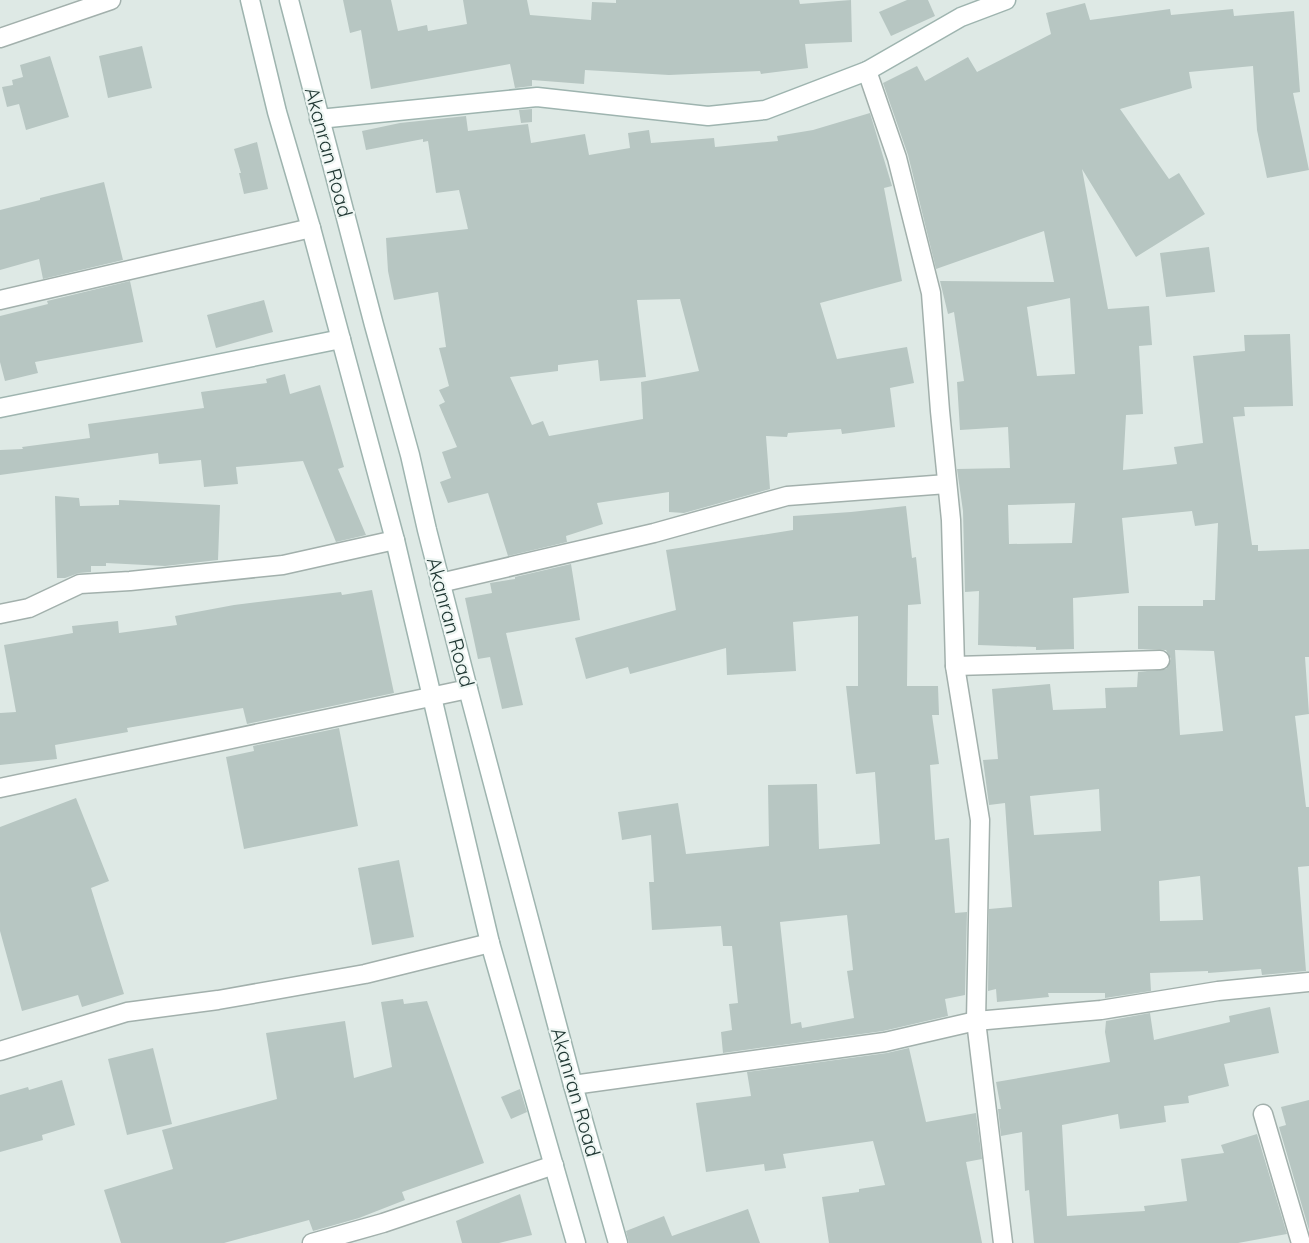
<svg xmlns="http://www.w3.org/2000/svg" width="1309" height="1243" font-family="Quicksand,sans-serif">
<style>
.building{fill:#b7c6c2;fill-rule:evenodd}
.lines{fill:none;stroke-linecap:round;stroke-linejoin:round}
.street-casing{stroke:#a2b0ac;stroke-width:21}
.secondary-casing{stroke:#9eb4af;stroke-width:21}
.street{stroke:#fff;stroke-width:18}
.secondary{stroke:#fff;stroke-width:18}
.labels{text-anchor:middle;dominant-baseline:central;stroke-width:4.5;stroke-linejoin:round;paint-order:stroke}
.street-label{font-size:20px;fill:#213834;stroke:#eef6f3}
</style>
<rect width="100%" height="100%" fill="#dee9e5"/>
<g class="building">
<path d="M 343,0 L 391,0 L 398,31 L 427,25 L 428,31 L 467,24 L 463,0 L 527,0 L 530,15 L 591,20 L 592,2 L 616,3 L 616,0 L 799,0 L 800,4 L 851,0 L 852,42 L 805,44 L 808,68 L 761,74 L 760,71 L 669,75 L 585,70 L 584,84 L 532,80 L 532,86 L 515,88 L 510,64 L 371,89 L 361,30 L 350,33 Z"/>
<path d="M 907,0 L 928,0 L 935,16 L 891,36 L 879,12 Z"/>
<path d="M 1085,3 L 1090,20 L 1170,9 L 1171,15 L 1233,9 L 1234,16 L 1294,11 L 1300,92 L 1293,93 L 1309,170 L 1267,178 L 1257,130 L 1253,66 L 1189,72 L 1192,88 L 1120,109 L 1169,179 L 1179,173 L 1205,214 L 1136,257 L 1082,169 L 1108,309 L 1149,306 L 1152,345 L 1139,346 L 1143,414 L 1126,415 L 1123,470 L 1177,464 L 1174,447 L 1203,443 L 1193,356 L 1245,351 L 1244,335 L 1290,334 L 1293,406 L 1244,407 L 1245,416 L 1233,417 L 1252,545 L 1258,545 L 1258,551 L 1309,549 L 1309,657 L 1305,657 L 1309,714 L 1295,716 L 1306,807 L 1309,807 L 1309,866 L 1298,867 L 1306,971 L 1262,975 L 1261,969 L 1208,973 L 1208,971 L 1150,973 L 1151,991 L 1105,998 L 1105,993 L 1048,993 L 1049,997 L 997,1002 L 996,989 L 988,991 L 989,909 L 1012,907 L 1005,803 L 989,805 L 983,760 L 998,759 L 992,689 L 1050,684 L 1053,710 L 1106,708 L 1105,688 L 1137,687 L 1138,672 L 1166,669 L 1171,659 L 1166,650 L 1138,649 L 1138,606 L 1203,606 L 1203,600 L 1215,600 L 1218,523 L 1195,526 L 1192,511 L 1122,518 L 1129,593 L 1073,598 L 1074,649 L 1036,650 L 1036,647 L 978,645 L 979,591 L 965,592 L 963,511 L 957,469 L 1010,468 L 1008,427 L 960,430 L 957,382 L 964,381 L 954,312 L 948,314 L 940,281 L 1054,282 L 1044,231 L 936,269 L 908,155 L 883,83 L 917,66 L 925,81 L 968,57 L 977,72 L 1051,34 L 1046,13 ZM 1070,298 L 1075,374 L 1037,376 L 1027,307 ZM 1075,503 L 1072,543 L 1009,544 L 1008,505 ZM 1175,650 L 1214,651 L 1223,731 L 1180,735 ZM 1099,789 L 1101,831 L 1034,835 L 1030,796 ZM 1200,876 L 1203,920 L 1160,921 L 1159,881 Z"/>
<path d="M 142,46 L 152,88 L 108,98 L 99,56 Z"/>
<path d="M 50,56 L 69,117 L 26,130 L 19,104 L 7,107 L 2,87 L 13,85 L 12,80 L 23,77 L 20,65 Z"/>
<path d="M 532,109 L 532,122 L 521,123 L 519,110 Z"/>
<path d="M 870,113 L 892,186 L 884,188 L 902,281 L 820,303 L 837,359 L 907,347 L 914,383 L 890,388 L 895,427 L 842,434 L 841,429 L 788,433 L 787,437 L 766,436 L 770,489 L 684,513 L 669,512 L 669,492 L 597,503 L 603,524 L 566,536 L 567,542 L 508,556 L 488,493 L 448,503 L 440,482 L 451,478 L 442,452 L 457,447 L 439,405 L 445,402 L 439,390 L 449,386 L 439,348 L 446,347 L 438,292 L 394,300 L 388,271 L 386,238 L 468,229 L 459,190 L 436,193 L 428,141 L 423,142 L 423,139 L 366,150 L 362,131 L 400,123 L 466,116 L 468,131 L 528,124 L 531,143 L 585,134 L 589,155 L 630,148 L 628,133 L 649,130 L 651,143 L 714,138 L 715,147 L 778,141 L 777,136 L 813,130 ZM 680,299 L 699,371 L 641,382 L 643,419 L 549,436 L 543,421 L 532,425 L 510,377 L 558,371 L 558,365 L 598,360 L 600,381 L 646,377 L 637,300 Z"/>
<path d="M 257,142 L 268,189 L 244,194 L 239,173 L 241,173 L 234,149 Z"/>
<path d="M 104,182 L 123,260 L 43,279 L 39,259 L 0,270 L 0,210 L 40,200 L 40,198 Z"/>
<path d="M 1209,247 L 1215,292 L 1166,297 L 1160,253 Z"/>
<path d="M 130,281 L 143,342 L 35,362 L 38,373 L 5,381 L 0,362 L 0,316 L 48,304 L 47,301 Z"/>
<path d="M 264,300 L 273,332 L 216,348 L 207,315 Z"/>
<path d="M 285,374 L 290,394 L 320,385 L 344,467 L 338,469 L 366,535 L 336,542 L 303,461 L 236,467 L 238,484 L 204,487 L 201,460 L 159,464 L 158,453 L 0,475 L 0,450 L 23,449 L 22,447 L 90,438 L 88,424 L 204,408 L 201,392 L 267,383 L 266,379 Z"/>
<path d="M 55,496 L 79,498 L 80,506 L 119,505 L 119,500 L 220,505 L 218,560 L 165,566 L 106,563 L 106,566 L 91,566 L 91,572 L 79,573 L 65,578 L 57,578 Z"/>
<path d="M 906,506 L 912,558 L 916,557 L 921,604 L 908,605 L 907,686 L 938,686 L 939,715 L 932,715 L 939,764 L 930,765 L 935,840 L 949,838 L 955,913 L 967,912 L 965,995 L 945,999 L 948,1016 L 883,1031 L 723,1053 L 721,1032 L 732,1030 L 729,1004 L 738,1003 L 732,946 L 723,946 L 721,926 L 652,930 L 649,882 L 654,882 L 651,835 L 622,840 L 618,812 L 678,803 L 686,854 L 769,846 L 768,785 L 817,784 L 819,849 L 880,844 L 875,772 L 856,774 L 846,686 L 858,686 L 858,616 L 793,622 L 796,671 L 727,675 L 726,648 L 630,674 L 628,667 L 586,679 L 575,638 L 676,610 L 666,550 L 793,530 L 793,516 L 851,512 ZM 847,915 L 853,970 L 847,971 L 854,1018 L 802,1028 L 801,1022 L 791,1024 L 780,922 Z"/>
<path d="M 571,564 L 580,620 L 506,633 L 523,705 L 502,709 L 490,657 L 478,659 L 465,598 L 492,593 L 490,583 L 515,579 L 515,577 Z"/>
<path d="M 372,590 L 394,693 L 247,724 L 243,708 L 127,728 L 128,732 L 55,745 L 57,759 L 0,765 L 0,713 L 16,712 L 4,645 L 73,633 L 72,626 L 118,621 L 119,633 L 177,625 L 175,616 L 234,605 L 341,592 L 342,595 Z"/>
<path d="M 339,728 L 358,826 L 244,849 L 226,757 L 254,751 L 253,746 Z"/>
<path d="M 76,798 L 109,881 L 91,888 L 124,994 L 82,1007 L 78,995 L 22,1011 L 0,931 L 0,827 Z"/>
<path d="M 399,860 L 414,937 L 372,945 L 358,868 Z"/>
<path d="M 403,999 L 404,1004 L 427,1001 L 484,1163 L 402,1192 L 405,1200 L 359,1218 L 313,1231 L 309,1220 L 224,1243 L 121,1243 L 104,1190 L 173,1169 L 162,1130 L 277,1099 L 266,1033 L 345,1021 L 354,1078 L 392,1067 L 381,1002 Z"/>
<path d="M 1270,1007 L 1279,1053 L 1224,1064 L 1229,1086 L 1188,1096 L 1189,1103 L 1164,1106 L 1166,1122 L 1120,1129 L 1118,1114 L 1062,1125 L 1067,1216 L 1145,1211 L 1144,1206 L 1187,1201 L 1181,1159 L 1224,1153 L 1221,1145 L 1257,1134 L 1287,1234 L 1238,1243 L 1034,1243 L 1029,1190 L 1025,1191 L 1022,1132 L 1001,1136 L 998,1109 L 1001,1109 L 996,1082 L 1110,1062 L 1105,1032 L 1106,1021 L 1150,1013 L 1154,1040 L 1230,1022 L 1229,1016 Z"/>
<path d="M 153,1048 L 172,1124 L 127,1135 L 108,1059 Z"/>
<path d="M 909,1048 L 926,1122 L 976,1113 L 982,1159 L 966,1162 L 982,1243 L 829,1243 L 822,1197 L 859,1192 L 859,1189 L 885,1185 L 873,1141 L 783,1154 L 786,1168 L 765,1171 L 764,1164 L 706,1172 L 696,1103 L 751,1096 L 747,1072 L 887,1053 Z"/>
<path d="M 62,1080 L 75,1125 L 42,1135 L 43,1140 L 0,1152 L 0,1095 L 28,1087 L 29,1090 Z"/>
<path d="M 520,1089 L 527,1112 L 511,1119 L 501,1097 Z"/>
<path d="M 1309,1100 L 1309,1230 L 1279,1127 L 1286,1125 L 1281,1107 Z"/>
<path d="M 520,1194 L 532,1235 L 499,1243 L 462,1243 L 456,1221 Z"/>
<path d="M 748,1209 L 760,1243 L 629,1243 L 626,1231 L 664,1216 L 672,1236 Z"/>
</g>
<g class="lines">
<defs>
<g id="street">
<path d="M 0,38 L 111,0"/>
<path d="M 867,71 L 897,158 L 931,293 L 940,411 L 951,520 L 955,666 L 980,820 L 976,1021 L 1003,1243"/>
<path d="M 0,300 L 311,228"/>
<path d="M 440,583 L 654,533 L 787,496 L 947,484"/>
<path d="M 0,614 L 29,608 L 80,584 L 130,581 L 283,565 L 395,540"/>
<path d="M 955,666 L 1160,660"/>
<path d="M 0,788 L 468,689"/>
<path d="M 0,1051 L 127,1012 L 218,1000 L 365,974 L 490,943"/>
<path d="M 573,1085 L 885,1042 L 976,1021 L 1101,1010 L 1218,991 L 1309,982"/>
<path d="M 1263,1114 L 1301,1243"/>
<path d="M 312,1243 L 383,1223 L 554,1165"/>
</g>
<g id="secondary">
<path d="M 250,0 L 277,112 L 311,228 L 395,540 L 490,943 L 576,1243"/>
<path d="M 289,0 L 374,325 L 410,455 L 427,530 L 468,689 L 573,1085 L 618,1243"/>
<path d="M 319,119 L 537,97 L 708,116 L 765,110 L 867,71 L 961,17 L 1006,0"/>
<path d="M 0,408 L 341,339"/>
</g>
</defs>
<use href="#street" class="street-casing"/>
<use href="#secondary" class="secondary-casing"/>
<use href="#street" class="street"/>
<use href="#secondary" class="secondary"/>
</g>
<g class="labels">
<g class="street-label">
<text transform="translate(329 152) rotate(75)">Akanran Road</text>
<text transform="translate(451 622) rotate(75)">Akanran Road</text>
<text transform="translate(576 1092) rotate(74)">Akanran Road</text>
</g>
</g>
</svg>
